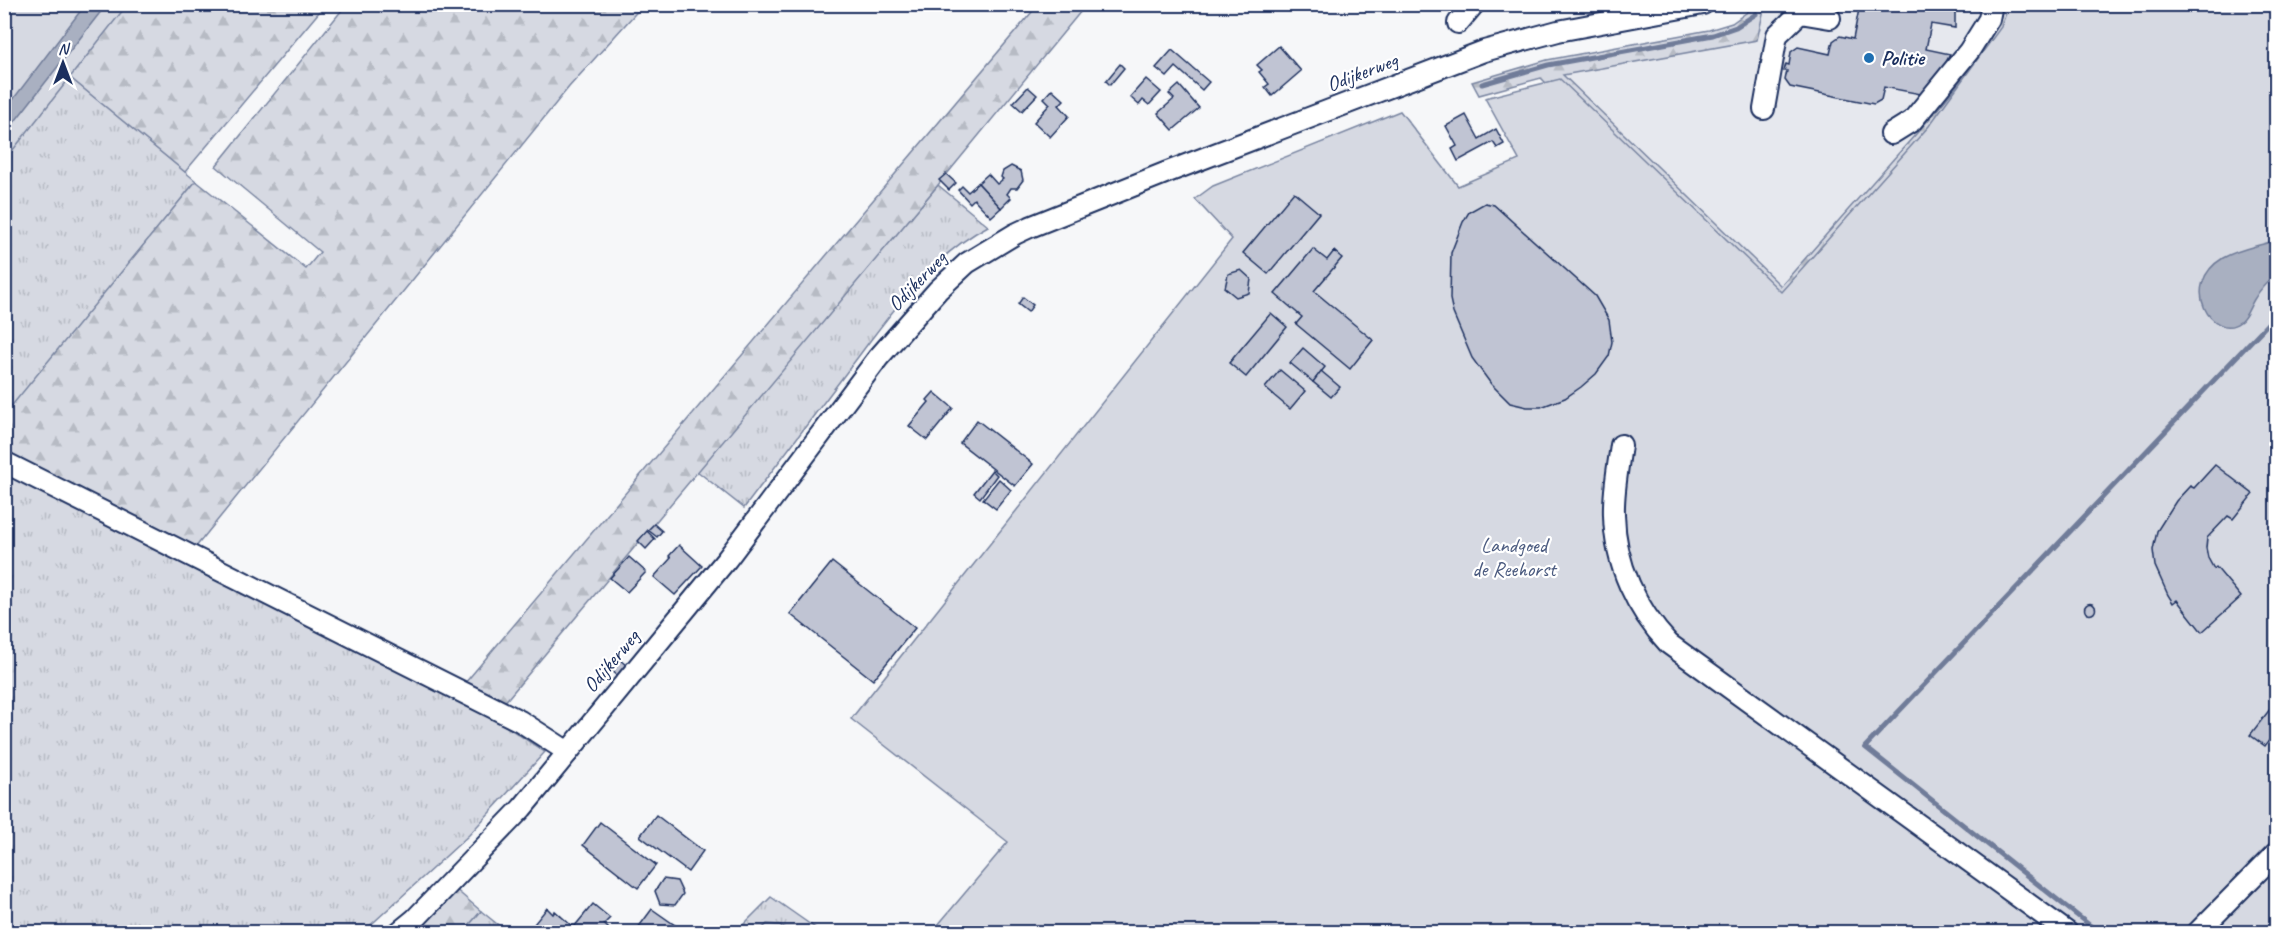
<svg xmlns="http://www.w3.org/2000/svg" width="2281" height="937" font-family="Caveat,sans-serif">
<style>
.built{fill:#e6e8ee}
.grass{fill:url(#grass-tufts);stroke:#7884a0;stroke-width:1.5}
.forest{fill:url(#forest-firs);stroke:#7884a0;stroke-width:1.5}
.green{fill:#d6d9e2;stroke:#7884a0;stroke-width:1.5}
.water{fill:#a9b0c1;stroke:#707c99;stroke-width:1.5}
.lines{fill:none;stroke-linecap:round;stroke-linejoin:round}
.stream{stroke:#707c99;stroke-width:5}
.building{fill:#c0c4d3;stroke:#1b2f5e;stroke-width:1.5}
.minor-casing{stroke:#1b2f5e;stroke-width:24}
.minor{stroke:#fff;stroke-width:20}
.poi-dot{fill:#1f6fb2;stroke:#fff;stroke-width:2}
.labels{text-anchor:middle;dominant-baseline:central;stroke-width:4.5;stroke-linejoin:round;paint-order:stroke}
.poi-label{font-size:21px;font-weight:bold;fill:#1b2f5e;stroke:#fff;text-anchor:start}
.street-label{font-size:21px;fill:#1b2f5e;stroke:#fff}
.park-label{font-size:21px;fill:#4a5a7f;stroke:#fff}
</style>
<defs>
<pattern id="grass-tufts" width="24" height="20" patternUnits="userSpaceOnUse" patternTransform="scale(1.5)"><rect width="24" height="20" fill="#d6d9e2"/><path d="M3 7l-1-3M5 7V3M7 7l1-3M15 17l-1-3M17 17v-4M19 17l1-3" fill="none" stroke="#b7bbc4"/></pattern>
<pattern id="forest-firs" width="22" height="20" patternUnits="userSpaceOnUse" patternTransform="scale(1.5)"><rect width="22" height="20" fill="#d6d9e2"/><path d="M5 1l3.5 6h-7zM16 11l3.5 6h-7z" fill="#b7bbc4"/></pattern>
</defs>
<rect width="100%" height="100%" fill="#f6f7f9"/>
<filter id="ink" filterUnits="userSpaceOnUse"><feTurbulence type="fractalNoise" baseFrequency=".0167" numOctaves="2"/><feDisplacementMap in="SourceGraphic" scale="12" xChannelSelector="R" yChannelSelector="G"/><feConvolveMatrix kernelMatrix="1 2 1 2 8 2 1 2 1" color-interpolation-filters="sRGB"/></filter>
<g filter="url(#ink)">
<path class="built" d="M 1765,5 L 2003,5 L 1996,26 L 1966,72 L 1925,124 L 1781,287 L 1562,75 L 1757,40 Z"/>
<g class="grass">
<path d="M 56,66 L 196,181 L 5,415 L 5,134 Z"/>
<path d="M 938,185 L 988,226 C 928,258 889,316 849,369 C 814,416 779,462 744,508 L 697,471 Z"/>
<path d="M 4,471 L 495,719 L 545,752 L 469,835 L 363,932 L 5,932 Z"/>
<path d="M 771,897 L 821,932 L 791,932 L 780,925 L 767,924 L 759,932 L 736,932 Z"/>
<path d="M 481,911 L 507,932 L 463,932 Z"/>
</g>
<g class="forest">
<path d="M 106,5 L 325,5 L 185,172 L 56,66 Z"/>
<path d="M 346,5 L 643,5 L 569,87 L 195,548 L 5,451 L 4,415 L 196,181 L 306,269 L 320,252 L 216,166 Z"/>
<path d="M 1027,5 L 1086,5 L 938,185 L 504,703 L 465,683 L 1032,12 Z"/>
<path d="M 1757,5 L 1765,5 L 1757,40 L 1563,75 L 1781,286 C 1817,245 1853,204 1890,163 C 1930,118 1984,63 2003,5 L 2256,5 L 1779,313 L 1541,78 L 1479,95 L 1472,82 L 1547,60 L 1709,30 L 1732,23 Z"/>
<path d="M 454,888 L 481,911 L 463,932 L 406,932 Z"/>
</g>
<g class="green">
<path d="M 5,5 L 127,5 L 5,160 Z"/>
<path d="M 2009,5 L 2276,5 L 2276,932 L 932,932 L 1008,842 L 851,719 L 1232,239 L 1195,199 L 1213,186 L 1400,111 L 1458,186 L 1519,160 L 1485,98 L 1560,79 L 1781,292 L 1929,126 L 2001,27 Z"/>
</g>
<g class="water">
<path d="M 85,5 L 106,5 L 5,134 L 5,110 Z"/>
<path d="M 2276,240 L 2276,274 C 2268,281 2260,289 2255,298 C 2250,305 2247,317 2240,322 C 2214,342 2177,286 2223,258 C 2239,249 2259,246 2276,240 Z"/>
</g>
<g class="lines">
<g class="stream">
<path d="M 1482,84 L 1548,65 L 1713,35 L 1736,27 L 1756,14"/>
<path d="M 2098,932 L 1865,747 L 2276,315"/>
</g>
</g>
<g class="building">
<path d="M 1860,4 L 1955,4 L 1955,28 L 1931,24 L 1926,49 L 1950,54 L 1943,69 L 1926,95 L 1884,87 L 1881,100 L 1874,104 L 1790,87 L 1785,80 L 1787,71 L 1784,71 L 1786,64 L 1789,65 L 1791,52 L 1798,47 L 1830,54 L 1833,41 L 1840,36 L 1853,39 Z"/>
<path d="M 1279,46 L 1301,71 L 1272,96 L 1265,87 L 1269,84 L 1259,72 L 1262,70 L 1257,65 Z"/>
<path d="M 1172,50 L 1209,82 L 1202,90 L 1176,67 L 1167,77 L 1156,68 Z"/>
<path d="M 1120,64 L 1124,68 L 1110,85 L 1106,81 Z"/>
<path d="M 1146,79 L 1161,92 L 1149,105 L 1143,100 L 1139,105 L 1130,97 Z"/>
<path d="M 1179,85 L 1199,108 L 1173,130 L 1158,113 L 1174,99 L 1169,94 Z"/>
<path d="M 1028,87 L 1037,95 L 1022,111 L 1013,103 Z"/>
<path d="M 1052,89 L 1064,100 L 1059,105 L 1069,116 L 1050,137 L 1034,122 L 1050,104 L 1044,98 Z"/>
<path d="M 1466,115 L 1479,139 L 1496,129 L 1504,144 L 1497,148 L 1493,142 L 1458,161 L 1452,149 L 1457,146 L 1446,126 Z"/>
<path d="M 1011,166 L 1021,171 L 1023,180 L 1017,188 L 1011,188 L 1007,194 L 1011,198 L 1001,208 L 978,183 L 988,174 L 997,184 L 1003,179 L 1001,177 L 1003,171 Z"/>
<path d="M 946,174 L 956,183 L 949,190 L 939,180 Z"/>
<path d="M 978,183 L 1001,208 L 991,217 L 974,199 L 970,203 L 958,190 L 962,186 L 968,192 Z"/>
<path d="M 1294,192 L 1319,213 L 1268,274 L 1243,253 Z"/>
<path d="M 1485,203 L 1494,205 L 1595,296 L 1609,320 L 1612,342 L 1609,356 L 1596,374 L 1581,387 L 1565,398 L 1541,407 L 1527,407 L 1510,403 L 1491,384 L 1472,358 L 1453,313 L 1450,299 L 1451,253 L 1463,222 L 1469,212 Z"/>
<path d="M 1313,249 L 1327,260 L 1334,251 L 1342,258 L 1314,291 L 1373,340 L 1350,369 L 1296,324 L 1302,317 L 1275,294 Z"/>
<path d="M 1241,270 L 1251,279 L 1249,293 L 1236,297 L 1225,288 L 1228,274 Z"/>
<path d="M 1023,297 L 1033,305 L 1028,312 L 1018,304 Z"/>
<path d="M 1271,313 L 1287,327 L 1246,377 L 1229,363 Z"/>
<path d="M 1303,348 L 1325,367 L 1313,382 L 1290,363 Z"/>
<path d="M 1280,370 L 1305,391 L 1290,409 L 1265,388 Z"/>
<path d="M 1321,371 L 1340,387 L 1331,397 L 1313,382 Z"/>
<path d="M 934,392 L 953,408 L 927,440 L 909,426 L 929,402 L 927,400 Z"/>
<path d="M 977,420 L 1033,464 L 1015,486 L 960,443 Z"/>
<path d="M 2215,465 L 2253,494 L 2233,519 L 2228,516 L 2207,538 L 2206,548 L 2208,558 L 2214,569 L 2216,567 L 2241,597 L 2202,632 L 2177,600 L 2173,603 L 2168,595 L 2155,566 L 2153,550 L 2157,531 L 2176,501 L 2190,486 L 2194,488 Z"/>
<path d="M 992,470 L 997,475 L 980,498 L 974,493 Z"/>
<path d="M 999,479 L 1011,490 L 996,509 L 983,499 Z"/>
<path d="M 654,524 L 662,531 L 657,537 L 648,530 Z"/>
<path d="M 647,531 L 655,539 L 646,549 L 638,541 Z"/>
<path d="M 679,545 L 702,566 L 675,595 L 654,577 L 671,558 L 669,556 Z"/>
<path d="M 629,557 L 646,572 L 627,592 L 610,578 Z"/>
<path d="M 832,562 L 915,628 L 873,680 L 790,614 Z"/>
<circle cx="2090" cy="609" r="5.5"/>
<path d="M 619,659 L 627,666 L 618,676 L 611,670 Z"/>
<path d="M 2274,704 L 2276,705 L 2276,731 L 2265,746 L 2250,735 Z"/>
<path d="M 656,815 L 703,851 L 688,872 L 640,836 Z"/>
<path d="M 600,822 L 656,865 L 638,888 L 583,845 Z"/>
<path d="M 663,879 L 677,881 L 683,894 L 675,905 L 660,904 L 655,891 Z"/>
<path d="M 593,904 L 610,918 L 604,924 L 612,932 L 580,932 L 574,927 Z"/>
<path d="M 547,908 L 553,914 L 555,911 L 572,926 L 567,932 L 534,932 L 530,929 Z"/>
<path d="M 652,909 L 679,928 L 676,932 L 635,932 Z"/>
</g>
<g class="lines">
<defs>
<g id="minor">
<path d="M 1801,4 L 1800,13 L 1830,18"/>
<path d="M 1458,23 L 1474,4"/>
<path d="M 1764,109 L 1777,35 L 1800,13"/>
<path d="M 1891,134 L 1912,121 L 1969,51 L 1989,19 L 1992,4"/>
<path d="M 1621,445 C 1618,468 1613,492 1614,515 C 1615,564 1636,609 1669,644 L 2067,932"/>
<path d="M 4,462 L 520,721 L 568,752"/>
<path d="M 399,932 L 415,919 L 522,808 L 727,559 L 878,358 L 938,290 L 967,263 L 1015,234 L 1030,227 L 1165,173 L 1484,51 L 1558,31 L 1703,4"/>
<path d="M 2198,932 L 2276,853"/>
</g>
</defs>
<use href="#minor" class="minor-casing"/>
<use href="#minor" class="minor"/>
</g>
</g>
<circle class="poi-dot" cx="1869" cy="58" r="6"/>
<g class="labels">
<g class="poi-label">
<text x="1881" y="58">Politie</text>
</g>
<g class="street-label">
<text transform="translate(1362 72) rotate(-21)">Odijkerweg</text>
<text transform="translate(917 281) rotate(-46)">Odijkerweg</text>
<text transform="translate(611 661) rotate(-50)">Odijkerweg</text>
</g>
<g class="park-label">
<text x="1514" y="545">Landgoed<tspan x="1514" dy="24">de Reehorst</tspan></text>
</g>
</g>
<rect width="2281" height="937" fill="none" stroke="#fff" stroke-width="24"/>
<rect x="12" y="12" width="2257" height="913" fill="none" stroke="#1b2f5e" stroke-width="2" filter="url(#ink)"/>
<g transform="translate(63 63)" stroke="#ffffff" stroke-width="4.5" paint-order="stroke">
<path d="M0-4.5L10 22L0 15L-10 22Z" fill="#1b2f5e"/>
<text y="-9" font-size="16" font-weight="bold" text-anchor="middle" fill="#1b2f5e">N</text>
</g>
</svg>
